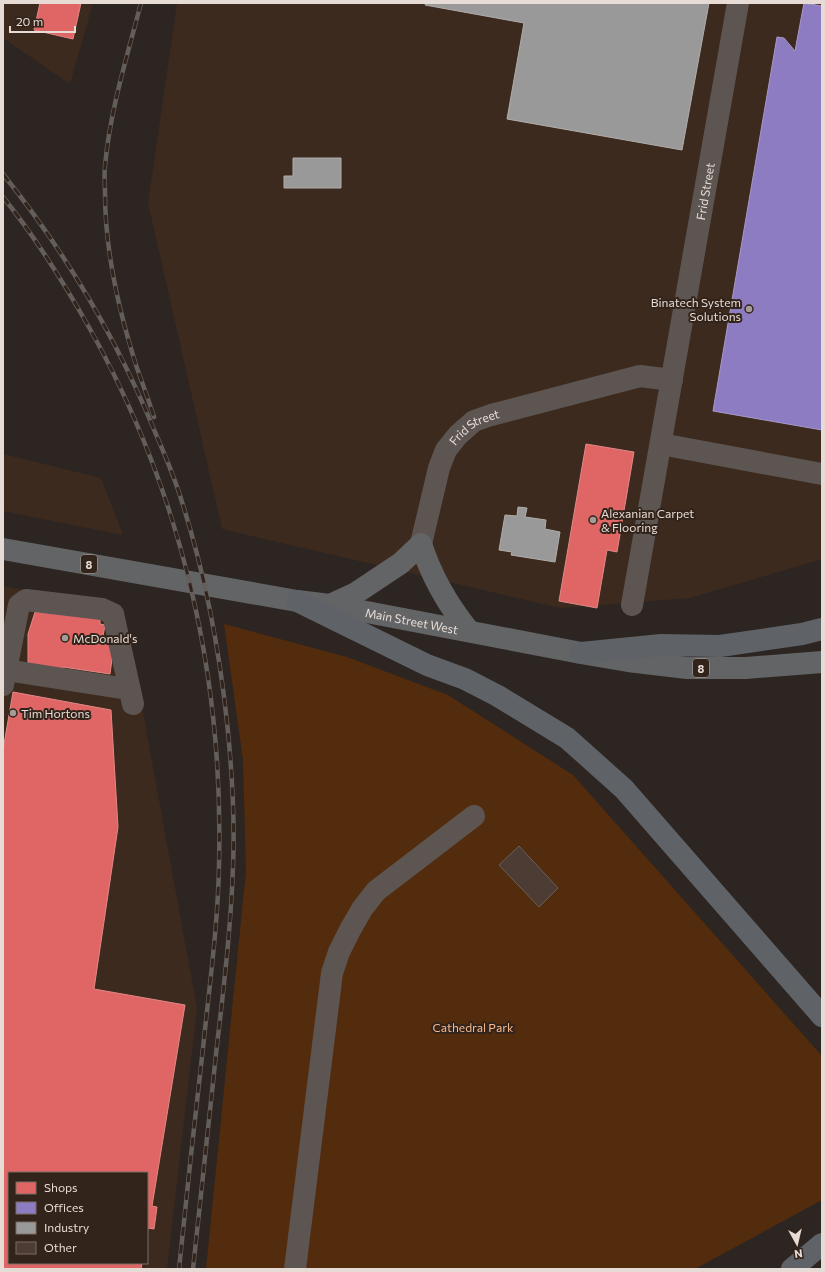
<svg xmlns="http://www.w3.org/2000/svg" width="825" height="1272" font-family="Commissioner,sans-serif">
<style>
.built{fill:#3d2a1e;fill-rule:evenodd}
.green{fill:#532b0d}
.shops{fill:#e06666;stroke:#e28987}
.offices{fill:#8e7cc3;stroke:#a898c8}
.industry{fill:#999;stroke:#b0adab}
.building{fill:#4c3c33;stroke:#68615d}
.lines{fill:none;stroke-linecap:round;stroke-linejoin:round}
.minor{stroke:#5c5551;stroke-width:22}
.major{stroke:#636466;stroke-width:22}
.highway{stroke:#5f6267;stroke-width:22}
.rail-casing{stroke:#645e5b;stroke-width:4.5}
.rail{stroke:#33241b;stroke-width:3;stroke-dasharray:9;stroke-linecap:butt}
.poi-dot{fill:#a59b96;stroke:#33241b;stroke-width:1.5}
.labels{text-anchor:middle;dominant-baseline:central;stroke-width:4;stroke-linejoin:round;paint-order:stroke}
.shield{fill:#33241b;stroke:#b0a49d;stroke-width:1}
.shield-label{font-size:11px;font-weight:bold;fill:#e6dbd5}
.street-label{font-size:12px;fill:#e6dbd5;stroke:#33241b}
.poi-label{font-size:12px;fill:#e6dbd5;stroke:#33241b;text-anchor:start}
.park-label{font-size:12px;fill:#f8b991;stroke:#33241b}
</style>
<rect width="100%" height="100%" fill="#2d2521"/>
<g class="built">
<path d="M 3,3 L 93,3 L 70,84 L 3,38 Z"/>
<path d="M 177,3 L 822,3 L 822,559 L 690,598 L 560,608 L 222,529 L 148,203 Z"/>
<path d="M 3,454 L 101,478 L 123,535 L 3,511 Z"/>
<path d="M 3,586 L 124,609 L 197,1008 L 167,1269 L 3,1269 ZM 9,1173 L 147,1173 L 147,1263 L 9,1263 Z"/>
</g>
<path class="green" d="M 224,624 L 347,657 L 448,695 L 573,775 L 822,1056 L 822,1200 L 695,1269 L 206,1269 L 246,871 L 243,760 Z"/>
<g class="shops">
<path d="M 40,3 L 81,3 L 73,39 L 34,30 Z"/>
<path d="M 586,444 L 634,452 L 617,552 L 607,550 L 597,608 L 559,601 Z"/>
<path d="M 35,612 L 100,618 L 100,624 L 105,625 L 102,642 L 114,644 L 110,674 L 63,667 L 62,673 L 28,665 L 28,634 Z"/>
<path d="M 13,692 L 111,710 L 118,827 L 94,989 L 185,1005 L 152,1206 L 157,1207 L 154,1229 L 148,1228 L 147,1234 L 147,1173 L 9,1173 L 9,1263 L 142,1263 L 141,1269 L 3,1269 L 3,750 Z"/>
</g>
<path class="offices" d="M 804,3 L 822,6 L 822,430 L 713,411 L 777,37 L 784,38 L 795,51 Z"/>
<g class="industry">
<path d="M 426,3 L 709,3 L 682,150 L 507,119 L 524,23 L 425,5 Z"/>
<path d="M 293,158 L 341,158 L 341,188 L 284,188 L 284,176 L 293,176 Z"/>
<path d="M 518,507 L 527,508 L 525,517 L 546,520 L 545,529 L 560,532 L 555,562 L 511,555 L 512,552 L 499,550 L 505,515 L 517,516 Z"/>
</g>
<path class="building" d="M 519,846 L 558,888 L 539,907 L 499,865 Z"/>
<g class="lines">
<g class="minor">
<path d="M 661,444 L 822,474"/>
<path id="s1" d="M 421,544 L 439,468 L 446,450 L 458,435 L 474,421 L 491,415 L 640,376 L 672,380"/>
<path id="s2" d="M 632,605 L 738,3"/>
<path d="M 6,670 L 121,688 L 128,683"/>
<path d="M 3,685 L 19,605 L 26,600 L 102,609 L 113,614 L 133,704"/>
<path d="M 295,1269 L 332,973 L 339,952 L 350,930 L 362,909 L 376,891 L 474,816"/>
</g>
<g class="major">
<path id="s3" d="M 3,549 L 297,601 L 330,605 L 581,653 L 628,661 L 687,668 L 746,668 L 822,662"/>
<path d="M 330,605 L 356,593 L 401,563 L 421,544 C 432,578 447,604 469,631"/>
</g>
<g class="highway">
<path d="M 297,601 L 427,665 L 465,679 L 498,696 L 567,738 L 624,789 L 822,1016"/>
<path d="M 581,653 L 661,645 L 720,646 L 802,634 L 822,629"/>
<path d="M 792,1269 L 822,1244"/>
</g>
<defs>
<g id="rail">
<path d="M 141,3 C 127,57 110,110 105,166 C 104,175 105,184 105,193 C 105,253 119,312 137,368 C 143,385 149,401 154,417"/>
<path d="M 3,174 C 66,253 117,339 155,432 C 165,455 175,478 182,502 C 205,574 219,648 227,722 C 232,770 235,819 233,867 C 231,926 224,986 217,1045 C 209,1120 201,1194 193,1269"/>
<path d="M 3,197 C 36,238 64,283 90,329 C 182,494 224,676 219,865 C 218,923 210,981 204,1039 C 195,1116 187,1192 179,1269"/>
</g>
</defs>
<use href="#rail" class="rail-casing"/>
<use href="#rail" class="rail"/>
</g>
<g class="poi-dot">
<circle cx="749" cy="309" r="4"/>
<circle cx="593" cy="520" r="4"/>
<circle cx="65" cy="638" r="4"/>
<circle cx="13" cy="713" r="4"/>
</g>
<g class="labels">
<g class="shield">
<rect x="81" y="555" width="16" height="18" rx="3"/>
<rect x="693" y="659" width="16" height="18" rx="3"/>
</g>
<g class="shield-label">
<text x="89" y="564">8</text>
<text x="701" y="668">8</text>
</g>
<g class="street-label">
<text stroke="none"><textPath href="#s2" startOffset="420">Frid Street</textPath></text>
<text stroke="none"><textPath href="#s1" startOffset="135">Frid Street</textPath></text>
<text stroke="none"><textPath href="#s3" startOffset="415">Main Street West</textPath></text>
</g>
<g class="poi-label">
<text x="741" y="302" text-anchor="end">Binatech System<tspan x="741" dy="14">Solutions</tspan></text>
<text x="601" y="513">Alexanian Carpet<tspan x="601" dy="14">&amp; Flooring</tspan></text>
<text x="73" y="638">McDonald's</text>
<text x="21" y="713">Tim Hortons</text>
</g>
<g class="park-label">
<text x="473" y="1027">Cathedral Park</text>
</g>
</g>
<rect width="825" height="1272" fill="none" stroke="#e6dbd5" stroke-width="8"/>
<rect x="8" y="1172" width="140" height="92" fill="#33241b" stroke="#7b6d65"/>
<rect x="16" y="1182" width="20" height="12" fill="#e06666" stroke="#7b6d65"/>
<text x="44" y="1192" font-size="12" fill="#e6dbd5">Shops</text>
<rect x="16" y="1202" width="20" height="12" fill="#8e7cc3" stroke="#7b6d65"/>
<text x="44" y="1212" font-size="12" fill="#e6dbd5">Offices</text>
<rect x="16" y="1222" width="20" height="12" fill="#999999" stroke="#7b6d65"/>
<text x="44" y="1232" font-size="12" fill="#e6dbd5">Industry</text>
<rect x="16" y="1242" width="20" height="12" fill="#4c3c33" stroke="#7b6d65"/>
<text x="44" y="1252" font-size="12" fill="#e6dbd5">Other</text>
<g transform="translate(797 1244) rotate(172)" stroke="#33241b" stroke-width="3" paint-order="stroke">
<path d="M0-3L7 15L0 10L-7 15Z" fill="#e6dbd5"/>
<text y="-6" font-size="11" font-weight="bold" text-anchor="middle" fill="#e6dbd5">N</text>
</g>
<path d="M10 26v6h65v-6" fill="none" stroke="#e6dbd5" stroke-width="2"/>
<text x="16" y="26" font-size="12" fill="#e6dbd5" stroke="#33241b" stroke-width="3" paint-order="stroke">20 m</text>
</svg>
